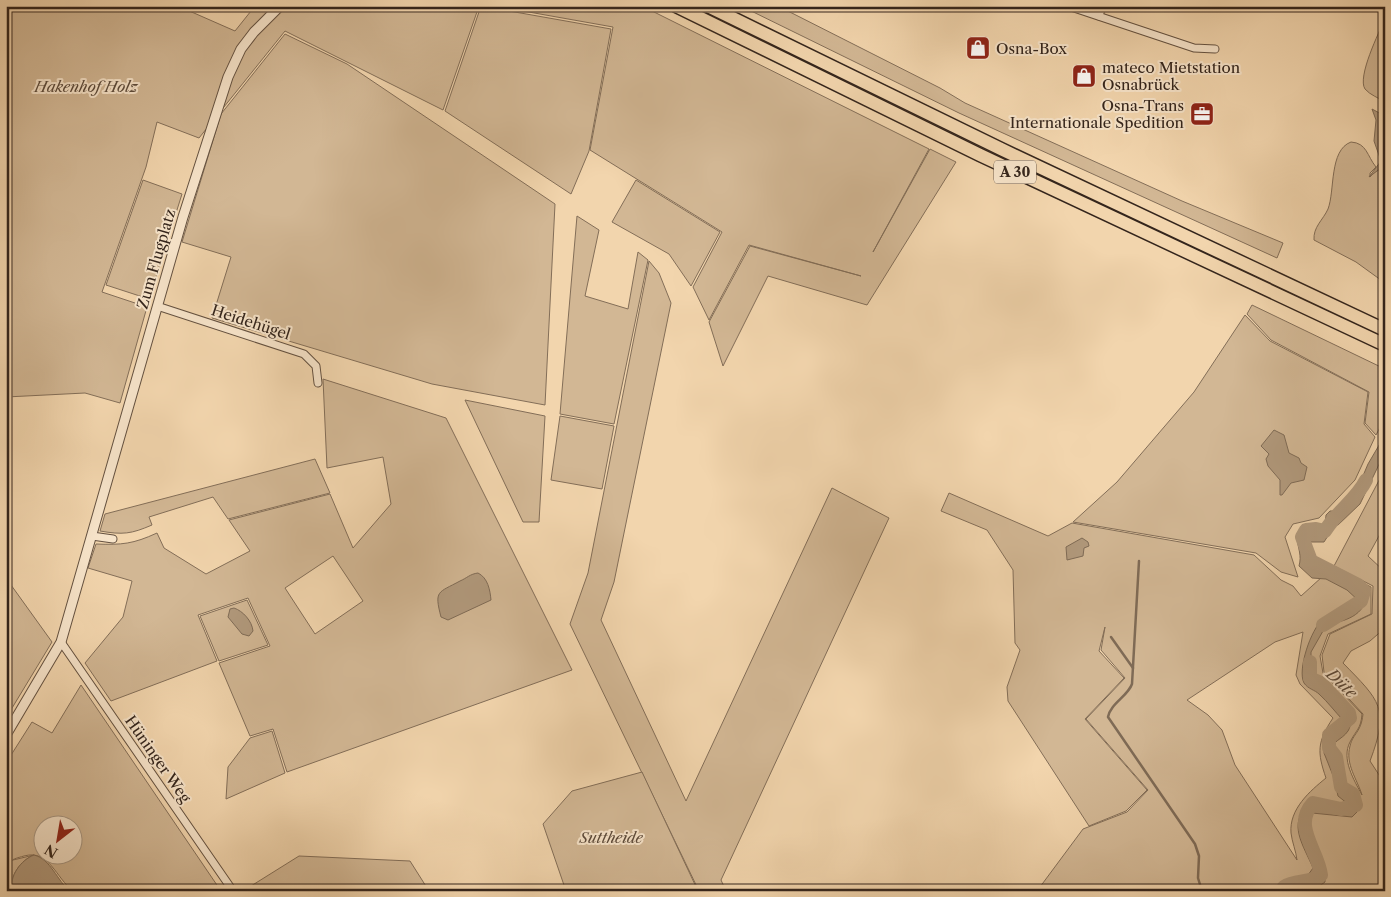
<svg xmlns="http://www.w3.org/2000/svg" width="1391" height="897" font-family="'Libre Caslon Text',serif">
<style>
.green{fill:#d2b794;stroke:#836e58;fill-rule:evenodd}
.water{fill:#b1997c;stroke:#7f6b56}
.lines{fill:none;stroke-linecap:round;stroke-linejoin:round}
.stream{stroke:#7f6b56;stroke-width:2.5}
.river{stroke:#b1997c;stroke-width:14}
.minor-casing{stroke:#645140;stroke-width:9}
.tertiary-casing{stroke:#645140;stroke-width:11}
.motorway-casing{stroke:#34251c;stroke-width:15}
.minor{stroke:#f7e4ca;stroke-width:7}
.tertiary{stroke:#f7e4ca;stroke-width:9}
.motorway{stroke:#f2d5ad;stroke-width:12}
.labels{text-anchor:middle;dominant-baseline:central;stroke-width:4;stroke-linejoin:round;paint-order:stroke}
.shield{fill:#f7e4ca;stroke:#6e5e50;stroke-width:1}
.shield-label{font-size:14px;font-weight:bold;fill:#34251c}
.poi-label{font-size:15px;fill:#34251c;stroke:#f7e4ca;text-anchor:start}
.park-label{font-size:15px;font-style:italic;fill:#5c4a3a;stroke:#f7e4ca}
.street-label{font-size:15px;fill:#34251c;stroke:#f7e4ca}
.water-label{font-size:16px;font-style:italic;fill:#5a4839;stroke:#f7e4ca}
</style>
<rect width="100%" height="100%" fill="#f2d5ad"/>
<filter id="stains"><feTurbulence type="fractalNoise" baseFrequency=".004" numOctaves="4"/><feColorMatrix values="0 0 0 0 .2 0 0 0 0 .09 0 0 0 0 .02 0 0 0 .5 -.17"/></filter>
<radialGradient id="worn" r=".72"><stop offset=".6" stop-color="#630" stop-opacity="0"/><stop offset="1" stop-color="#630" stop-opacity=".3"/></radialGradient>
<g class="green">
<path d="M 6,6 L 178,6 L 235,31 L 255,6 L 479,6 L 443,110 L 285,31 L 199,138 L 157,122 L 146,167 L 102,292 L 147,307 L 120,403 L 85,393 L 6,397 Z"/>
<path d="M 481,6 L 611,29 L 589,151 L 571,194 L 445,111 Z"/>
<path d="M 495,6 L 642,6 L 929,149 L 873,252 L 930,149 L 956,162 L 867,305 L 768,276 L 723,366 L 709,322 L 750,246 L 861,276 L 749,245 L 709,320 L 693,287 L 722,232 L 590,150 L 613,27 Z"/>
<path d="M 741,6 L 778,6 L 940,88 L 965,103 L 1182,201 L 1283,243 L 1277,258 L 959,113 Z"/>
<path d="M 1385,19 L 1385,102 C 1379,98 1370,95 1365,89 C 1357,77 1379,32 1385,19 Z"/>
<path d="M 285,34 L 347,64 L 555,204 L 545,405 L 432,384 L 212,318 L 231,257 L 182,242 L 221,114 Z"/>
<path d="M 1351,142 C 1367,143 1367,156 1376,167 L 1370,173 L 1370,177 L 1377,169 L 1385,173 L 1385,283 L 1356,262 L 1314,240 C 1313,227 1323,220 1328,209 C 1335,191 1329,150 1351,142 Z"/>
<path d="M 143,180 L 182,194 L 149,299 L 106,285 Z"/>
<path d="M 636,180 L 720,232 L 691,286 L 669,254 L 612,222 Z"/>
<path d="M 577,216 L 599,230 L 585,296 L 628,309 L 638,252 L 648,260 L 614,424 L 560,414 Z"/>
<path d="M 649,261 L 659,273 L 671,303 L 614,582 L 601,620 L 686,801 L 832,488 L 889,518 L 721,880 L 726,891 L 699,891 L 570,624 L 588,573 Z"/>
<path d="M 1252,305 L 1385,369 L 1385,418 L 1376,435 L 1365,423 L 1369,392 L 1271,340 L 1247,314 Z"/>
<path d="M 1245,315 L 1270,341 L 1368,392 L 1364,424 L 1375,437 L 1355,480 L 1319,518 L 1293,524 L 1285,537 L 1298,577 L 1281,572 L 1256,553 L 1073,522 L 1117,482 L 1194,392 Z"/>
<path d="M 323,379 L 446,418 L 572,670 L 287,772 L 273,729 L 250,736 L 219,663 L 270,646 L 248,598 L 198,615 L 217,661 L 111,701 L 85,663 L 123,617 L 132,581 L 88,568 L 96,544 C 122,545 133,544 157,533 L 164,548 L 206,574 L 250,551 L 229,520 L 330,494 L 353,548 L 391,504 L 383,457 L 327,468 ZM 333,556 L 363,601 L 315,634 L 285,588 Z"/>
<path d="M 465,400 L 545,416 L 539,522 L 523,522 Z"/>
<path d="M 560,416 L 614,426 L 602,489 L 551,480 Z"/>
<path d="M 315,459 L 330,493 L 228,519 L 213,497 L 149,517 L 152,525 C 131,534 123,535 100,531 L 105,514 Z"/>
<path d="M 1385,469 L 1385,525 L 1368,556 L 1385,572 L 1385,628 L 1370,641 L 1351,651 L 1343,663 C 1380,701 1390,708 1370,761 L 1385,784 L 1385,821 L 1380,818 L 1385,822 L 1385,891 L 1037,891 L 1083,829 L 1127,812 L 1148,790 L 1086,719 L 1125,678 L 1101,650 L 1105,627 L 1099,651 L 1124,678 L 1085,719 L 1147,790 L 1126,811 L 1089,826 L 1008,701 L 1007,687 L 1020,650 L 1015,643 L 1013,570 L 987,530 L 941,511 L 949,493 L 1048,536 L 1072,523 L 1254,555 L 1281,580 L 1293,586 L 1301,596 L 1333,567 L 1371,587 L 1371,614 L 1328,634 L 1320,656 L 1323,673 L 1362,714 C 1361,729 1356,730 1350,742 C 1341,759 1354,780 1362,795 C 1357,779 1345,764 1350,746 C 1353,733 1361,733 1363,714 L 1324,672 L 1322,655 L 1330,634 L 1372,614 L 1373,586 L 1334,566 ZM 1303,632 L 1296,675 L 1300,684 L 1333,718 C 1317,742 1317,752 1326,778 C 1310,791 1289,809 1291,833 C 1292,842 1296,851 1297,860 L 1235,765 L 1222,730 L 1208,715 L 1187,700 L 1275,642 Z"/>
<path d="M 6,578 L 52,642 L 6,718 Z"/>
<path d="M 247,600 L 268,645 L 219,661 L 200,616 Z"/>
<path d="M 81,685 L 221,891 L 73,891 C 56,878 49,849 24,856 C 17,858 12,859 6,864 L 6,763 L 32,722 L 52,733 ZM 42,824 L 72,824 L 72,854 L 42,854 Z"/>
<path d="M 272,731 L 285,773 L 226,799 L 228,767 L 250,738 Z"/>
<path d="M 642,772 L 698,891 L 566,891 L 543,824 L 572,791 Z"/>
<path d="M 34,855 C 21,860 9,876 12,891 L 6,891 L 7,866 L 13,860 Z"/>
<path d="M 299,856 L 410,861 L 429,891 L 243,891 Z"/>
</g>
<g class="water">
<path d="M 1372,109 L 1385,116 L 1385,165 L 1369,177 L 1381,161 L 1374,141 L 1376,120 Z"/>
<path d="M 1274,430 L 1284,435 L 1289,453 L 1299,458 L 1301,463 L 1307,467 L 1304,480 L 1291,483 L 1282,495 L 1280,495 L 1280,480 L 1268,466 L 1266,459 L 1269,454 L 1261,446 Z"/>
<path d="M 1385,435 L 1385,452 L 1360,504 L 1338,525 L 1335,525 L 1324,542 L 1307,542 L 1305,545 C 1320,579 1341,572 1366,595 C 1366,615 1344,622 1327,624 L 1311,652 L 1311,681 C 1317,685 1348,714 1350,720 C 1351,724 1350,728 1348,731 C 1342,740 1331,741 1331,752 L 1337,762 L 1342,791 L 1356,803 L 1357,812 L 1352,817 L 1312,813 C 1301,826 1305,835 1312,849 C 1317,859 1319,868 1325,878 L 1325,882 L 1317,888 L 1280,891 L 1290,883 L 1308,880 L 1308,875 L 1313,868 C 1304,846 1286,823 1310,804 L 1341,811 L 1348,808 L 1348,804 L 1338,796 L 1334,778 L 1324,753 C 1326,738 1337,736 1344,724 L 1343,720 C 1335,712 1328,702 1319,694 C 1315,690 1308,689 1304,683 C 1297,670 1311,629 1323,619 C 1335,611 1348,616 1359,601 L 1347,590 L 1326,579 L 1312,578 L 1299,566 C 1302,555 1298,549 1297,538 L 1308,532 L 1318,534 L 1325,526 L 1326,515 L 1330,511 L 1341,511 L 1354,497 L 1368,464 Z"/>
<path d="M 1082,538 L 1088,542 L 1089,546 L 1084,548 L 1083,556 L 1067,560 L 1066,547 Z"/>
<path d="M 478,573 C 488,578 490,590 491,600 L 448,620 L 441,617 C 434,590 438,593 460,581 C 467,578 470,574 478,573 Z"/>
<path d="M 234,608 C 243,611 252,621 253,631 L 249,636 L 242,634 L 228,617 L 230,609 Z"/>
<path d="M 34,855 C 51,859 57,881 70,891 L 12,891 C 9,876 21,860 34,855 Z"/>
</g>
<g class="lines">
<g class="stream">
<path d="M 1139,561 L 1132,684 C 1128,696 1110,704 1108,717 L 1195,844 L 1199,856 L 1198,878 L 1202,891"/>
<path d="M 1111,637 L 1133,668"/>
</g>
<g class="river">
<path d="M 1323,625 L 1361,601 L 1364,591 L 1358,585 L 1311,561 L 1302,537 L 1306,530 L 1316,529 L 1325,531 C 1337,511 1357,499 1366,480"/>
<path d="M 1285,891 L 1284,887 C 1295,879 1311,884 1321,875 C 1318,850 1292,826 1313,803 L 1341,809 L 1356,805 L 1353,794 L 1341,787 L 1336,757 L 1329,748 L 1329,735 L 1350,718 L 1349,713 L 1321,683 L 1310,678 L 1310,662"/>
</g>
<defs>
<g id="minor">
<path d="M 1068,6 L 1194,48 L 1215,49"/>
<path d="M 1099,16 L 1102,6"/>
<path d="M 157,306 L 304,354 L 316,366 L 318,383"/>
<path d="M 92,536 L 113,539"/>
<path d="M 61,642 L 233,891"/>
</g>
<path id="tertiary" d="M 6,735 L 61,642 L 183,217 L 228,77 L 241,49 L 254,32 L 280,6"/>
<g id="motorway">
<path d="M 676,6 L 980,155 L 1385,345"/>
<path d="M 708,6 L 1001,149 L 1385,330"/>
</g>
</defs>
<use href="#minor" class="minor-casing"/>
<use href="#tertiary" class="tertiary-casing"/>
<use href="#motorway" class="motorway-casing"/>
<use href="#minor" class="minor"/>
<use href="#tertiary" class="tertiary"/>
<use href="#motorway" class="motorway"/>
</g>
<defs>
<symbol id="shop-square" viewBox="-11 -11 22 22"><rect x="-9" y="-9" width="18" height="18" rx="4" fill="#8f2418" stroke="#f7e4ca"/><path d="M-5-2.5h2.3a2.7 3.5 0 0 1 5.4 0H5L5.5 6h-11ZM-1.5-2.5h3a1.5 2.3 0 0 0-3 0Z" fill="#fff"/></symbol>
<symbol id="office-square" viewBox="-11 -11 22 22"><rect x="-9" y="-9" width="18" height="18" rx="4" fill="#8f2418" stroke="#f7e4ca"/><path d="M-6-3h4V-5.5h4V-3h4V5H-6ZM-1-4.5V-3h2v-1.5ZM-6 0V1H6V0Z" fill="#fff"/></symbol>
</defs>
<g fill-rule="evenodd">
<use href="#shop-square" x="964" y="34" width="28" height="28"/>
<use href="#shop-square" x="1070" y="62" width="28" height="28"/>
<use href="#office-square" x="1188" y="100" width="28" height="28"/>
</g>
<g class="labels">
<rect class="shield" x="994" y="160.5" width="42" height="23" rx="4"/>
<g class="shield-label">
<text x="1015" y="172">A 30</text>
</g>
<g class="poi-label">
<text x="996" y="48">Osna-Box</text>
<text x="1102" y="67">mateco Mietstation<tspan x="1102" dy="17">Osnabrück</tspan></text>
<text x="1184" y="105" text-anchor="end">Osna-Trans<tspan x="1184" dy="17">Internationale Spedition</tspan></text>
</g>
<g class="park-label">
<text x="86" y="86">Hakenhof Holz</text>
<text x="611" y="837">Suttheide</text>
</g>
<g class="street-label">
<text transform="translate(156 259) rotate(-74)">Zum Flugplatz</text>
<text transform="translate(251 322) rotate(18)">Heidehügel</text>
<text transform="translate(158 759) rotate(55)">Hüninger Weg</text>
</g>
<g class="water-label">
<text transform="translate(1342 683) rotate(43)">Düte</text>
</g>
</g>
<rect width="1391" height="897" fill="none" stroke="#f2d5ad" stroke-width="25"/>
<rect x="8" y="8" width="1376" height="882" fill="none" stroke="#34251c" stroke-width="2.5"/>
<rect x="12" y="12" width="1366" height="872" fill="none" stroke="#34251c"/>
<g transform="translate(58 840) rotate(211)"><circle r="24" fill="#f7e4ca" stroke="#a99884"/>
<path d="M0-4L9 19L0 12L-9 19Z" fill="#8f2418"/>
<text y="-8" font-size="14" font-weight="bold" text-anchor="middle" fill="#34251c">N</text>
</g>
<rect width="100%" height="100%" filter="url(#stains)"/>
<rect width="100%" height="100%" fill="url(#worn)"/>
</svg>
